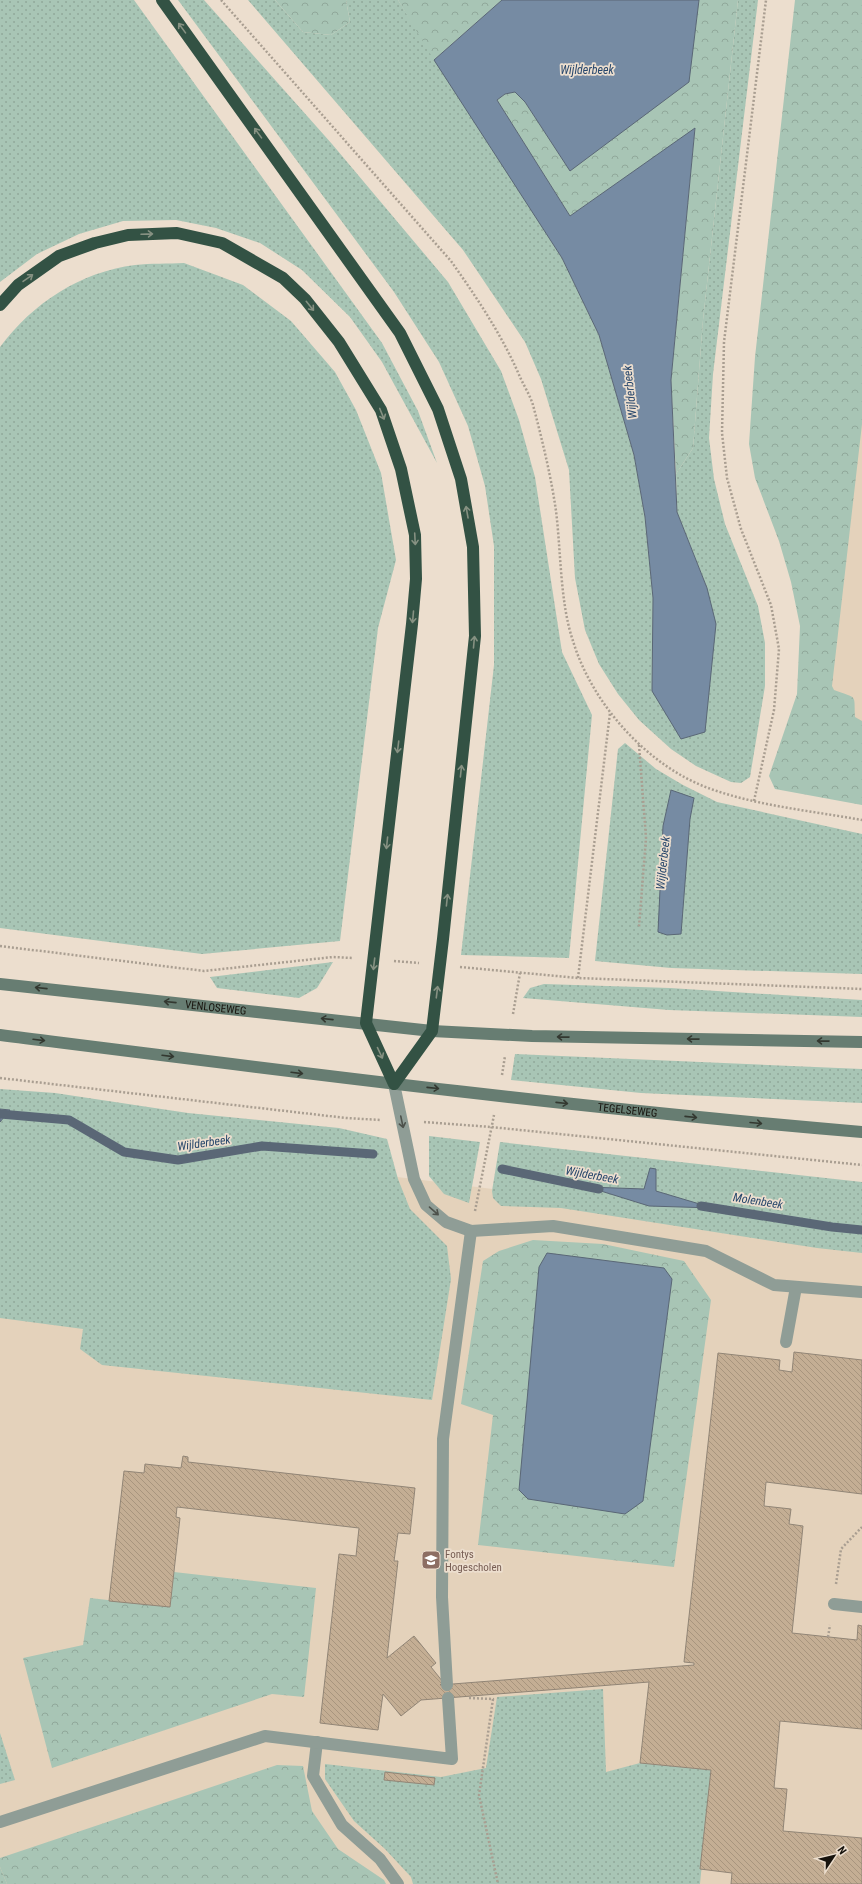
<svg xmlns="http://www.w3.org/2000/svg" width="862" height="1884" font-family="'Roboto Condensed',sans-serif">
<style>
.built{fill:#e4d2bb}
.grass{fill:url(#grass-dots)}
.forest{fill:url(#forest-crowns)}
.water{fill:#768ba3;stroke:#5a6776}
.lines{fill:none;stroke-linecap:round;stroke-linejoin:round}
.stream{stroke:#5a6776;stroke-width:9}
.building{fill:url(#building-back-hatch);stroke:#918576}
.path{stroke:#a99e91;stroke-width:2.5;stroke-dasharray:2 2;stroke-linecap:butt}
.lane{stroke:#8f9d96;stroke-width:12}
.secondary{stroke:#677d72;stroke-width:12}
.highway{stroke:#335244;stroke-width:12}
.oneway{stroke:#869182}
.oneway2{stroke:#333830}
.oneway3{stroke:#4d514b}
.labels{text-anchor:middle;dominant-baseline:central;stroke-width:3.5;stroke-linejoin:round;paint-order:stroke}
.street-label{font-size:11px;fill:#17130d;stroke:#ecdece}
.education-label{font-size:11px;fill:#785e54;stroke:#ecdece;text-anchor:start}
.water-label{font-size:12px;font-style:italic;fill:#26466b;stroke:#ecdece}
</style>
<defs>
<pattern id="grass-dots" width="8" height="8" patternUnits="userSpaceOnUse"><rect width="8" height="8" fill="#a8c5b5"/><path d="M2 2h.1M6 6h.1" fill="none" stroke="#90a89a" stroke-width="1.8" stroke-linecap="round"/></pattern>
<pattern id="forest-crowns" width="20" height="18" patternUnits="userSpaceOnUse"><rect width="20" height="18" fill="#a8c5b5"/><path d="M2 6a3 3 0 1 1 6 0M12 15a3 3 0 1 1 6 0" fill="none" stroke="#90a89a"/></pattern>
<pattern id="building-back-hatch" width="6" height="6" patternUnits="userSpaceOnUse"><rect width="6" height="6" fill="#c4ae94"/><path d="M-1 5l2 2M0 0l6 6M5-1l2 2" fill="none" stroke="#a8957e"/></pattern>
</defs>
<rect width="100%" height="100%" fill="#ecdece"/>
<g class="built">
<path d="M 862,370 L 862,742 L 823,737 Z"/>
<path d="M 11,1132 L 414,1179 L 862,1236 L 862,1884 L 0,1884 L 0,1188 Z"/>
</g>
<g class="grass">
<path d="M 0,0 L 134,0 L 382,343 L 418,411 L 437,463 L 382,362 L 350,317 L 302,270 L 260,243 L 216,228 L 176,220 L 123,221 L 79,234 L 37,254 L 0,282 Z"/>
<path d="M 178,0 L 204,0 L 332,144 L 448,282 L 501,371 L 519,420 L 535,477 L 562,652 L 592,715 L 569,958 L 461,955 L 494,665 L 494,546 L 485,486 L 468,426 L 439,362 L 394,292 Z"/>
<path d="M 248,0 L 275,0 L 303,32 L 331,35 L 350,22 L 346,0 L 398,0 L 562,258 L 599,335 L 634,455 L 645,517 L 653,598 L 652,691 L 707,588 L 677,512 L 676,474 L 693,448 L 703,320 L 738,0 L 758,0 L 713,374 L 709,438 L 714,479 L 725,524 L 758,606 L 765,643 L 765,686 L 750,777 L 741,783 L 731,782 L 696,766 L 671,749 L 639,720 L 618,694 L 599,664 L 585,630 L 575,578 L 569,470 L 541,379 L 525,342 L 463,250 Z"/>
<path d="M 184,263 L 243,285 L 291,321 L 335,372 L 356,410 L 381,473 L 396,560 L 378,628 L 340,941 L 202,954 L 0,928 L 0,347 C 33,303 80,272 135,265 C 151,263 168,264 184,263 Z"/>
<path d="M 625,743 L 656,769 L 683,785 L 717,802 L 862,834 L 862,974 L 671,968 L 595,961 L 618,749 Z"/>
<path d="M 333,962 L 317,988 L 299,998 L 217,988 L 210,977 Z"/>
<path d="M 544,984 L 670,988 L 862,1000 L 862,1017 L 669,1010 L 523,998 L 530,988 Z"/>
<path d="M 515,1054 L 862,1069 L 862,1103 L 641,1093 L 511,1080 Z"/>
<path d="M 0,1089 L 55,1093 L 188,1113 L 339,1128 L 387,1139 L 398,1179 L 410,1209 L 447,1246 L 451,1279 L 432,1400 L 102,1365 L 80,1349 L 83,1329 L 0,1318 L 0,1122 L 10,1110 L 0,1109 Z"/>
<path d="M 429,1136 L 480,1142 L 469,1203 L 444,1194 L 429,1176 Z"/>
<path d="M 500,1142 L 862,1182 L 862,1253 L 817,1248 L 561,1208 L 501,1206 L 493,1198 L 492,1191 Z"/>
<path d="M 603,1689 L 606,1772 L 640,1763 L 711,1770 L 700,1884 L 413,1884 L 411,1877 L 385,1849 L 354,1821 L 325,1779 L 325,1764 L 441,1777 L 486,1768 L 497,1697 Z"/>
<path d="M 0,1733 L 15,1780 L 0,1784 Z"/>
<path d="M 0,1867 L 7,1884 L 0,1884 Z"/>
</g>
<g class="forest">
<path d="M 275,0 L 346,0 L 350,22 L 331,35 L 303,32 Z"/>
<path d="M 398,0 L 502,0 L 434,60 Z"/>
<path d="M 699,0 L 738,0 L 703,320 L 693,448 L 676,474 L 671,380 L 695,129 L 570,216 L 497,100 L 505,94 L 515,92 L 525,102 L 570,170 L 688,82 Z"/>
<path d="M 795,0 L 862,0 L 862,424 L 832,686 L 834,690 C 858,699 854,693 855,717 L 862,721 L 862,805 L 775,789 L 769,776 L 797,694 L 800,626 L 791,582 L 779,541 L 755,478 L 749,444 L 755,357 Z"/>
<path d="M 533,1240 L 603,1244 L 684,1261 L 711,1300 L 674,1567 L 478,1545 L 493,1415 L 461,1404 L 483,1261 L 499,1251 Z"/>
<path d="M 174,1572 L 316,1588 L 304,1697 L 272,1694 L 52,1768 L 23,1658 L 83,1645 L 90,1598 L 170,1607 Z"/>
<path d="M 277,1765 L 303,1766 L 312,1811 L 338,1849 L 384,1880 L 386,1884 L 7,1884 L 0,1867 L 0,1858 Z"/>
</g>
<g class="water">
<path d="M 502,0 L 699,0 L 689,82 L 570,171 L 525,102 L 515,92 L 505,94 L 497,100 L 570,216 L 695,128 L 671,380 L 677,512 L 707,588 L 716,624 L 705,732 L 681,739 L 652,691 L 653,598 L 645,517 L 634,455 L 599,335 L 562,258 L 434,60 Z"/>
<path d="M 671,790 L 694,798 L 690,819 L 681,934 L 667,935 L 658,932 L 663,826 Z"/>
<path d="M 0,1109 L 10,1110 L 0,1122 Z"/>
<path d="M 650,1168 L 656,1169 L 656,1191 L 713,1208 L 649,1206 L 588,1187 L 644,1189 Z"/>
<path d="M 547,1253 L 664,1268 L 672,1279 L 643,1501 L 625,1514 L 528,1499 L 519,1490 L 539,1267 Z"/>
</g>
<g class="lines">
<g class="stream">
<path d="M 0,1114 L 69,1120 L 124,1152 L 178,1160 L 262,1146 L 373,1154"/>
<path d="M 502,1169 L 599,1189"/>
<path d="M 701,1206 L 832,1227 L 862,1230"/>
</g>
</g>
<g class="building">
<path d="M 794,1352 L 862,1360 L 862,1494 L 766,1482 L 764,1506 L 791,1509 L 789,1524 L 803,1526 L 792,1633 L 857,1640 L 858,1625 L 862,1626 L 862,1729 L 780,1721 L 774,1788 L 787,1789 L 783,1831 L 862,1838 L 862,1884 L 731,1884 L 732,1873 L 700,1869 L 711,1770 L 640,1763 L 649,1682 L 421,1700 L 401,1716 L 383,1694 L 378,1730 L 320,1723 L 339,1554 L 356,1556 L 359,1528 L 177,1507 L 176,1517 L 180,1518 L 170,1607 L 109,1601 L 124,1471 L 144,1473 L 145,1464 L 181,1468 L 183,1456 L 188,1457 L 188,1462 L 415,1488 L 410,1534 L 398,1533 L 394,1561 L 398,1561 L 387,1658 L 414,1636 L 436,1663 L 431,1667 L 443,1682 L 440,1685 L 694,1665 L 694,1663 L 684,1662 L 718,1353 L 780,1360 L 779,1370 L 792,1372 Z"/>
<path d="M 385,1772 L 435,1778 L 434,1785 L 384,1780 Z"/>
</g>
<g class="lines">
<g class="path">
<path d="M 221,0 L 451,261 C 477,298 502,335 520,377 C 524,386 530,395 533,405 C 542,439 551,476 556,511 C 561,551 560,603 573,641 C 592,704 648,767 711,789 C 759,806 812,811 862,820"/>
<path d="M 639,745 L 646,838 L 639,927"/>
<path d="M 754,801 L 774,710 L 779,649 L 771,605 L 741,529 L 727,478 L 722,433 L 724,342 L 766,0"/>
<path d="M 0,946 L 204,971 L 333,957 L 353,958"/>
<path d="M 394,961 L 419,963"/>
<path d="M 460,967 L 578,978 L 862,989"/>
<path d="M 578,978 L 610,713"/>
<path d="M 513,1014 L 520,973"/>
<path d="M 502,1075 L 505,1056"/>
<path d="M 0,1078 L 346,1118 L 381,1120"/>
<path d="M 424,1122 L 491,1127 L 862,1165"/>
<path d="M 475,1211 L 494,1115"/>
<path d="M 836,1584 L 841,1549 L 862,1527"/>
<path d="M 828,1637 L 830,1625"/>
<path d="M 469,1698 L 493,1699 L 479,1795 L 498,1884"/>
</g>
<g class="lane">
<path d="M 394,1084 L 414,1179 L 426,1205 L 446,1222 L 471,1231 L 553,1226 L 706,1251 L 774,1285 L 862,1292"/>
<path d="M 786,1342 L 796,1287"/>
<path d="M 834,1604 L 862,1607"/>
<path d="M 447,1685 L 442,1597 L 443,1439 L 471,1231"/>
<path d="M 317,1742 L 313,1776 L 342,1825 L 380,1859 L 398,1884"/>
<path d="M 0,1822 L 265,1736 L 452,1759 L 448,1698"/>
</g>
<g class="secondary">
<path id="s1" d="M 0,984 L 432,1031 L 532,1036 L 862,1042"/>
<path id="s2" d="M 0,1035 C 287,1071 574,1108 862,1132"/>
</g>
<path class="highway" d="M 0,305 L 18,285 L 59,256 L 95,243 L 128,235 L 177,233 L 222,243 L 283,278 L 305,299 L 339,342 L 381,410 L 401,469 L 415,535 L 416,579 L 412,624 L 366,1023 L 394,1084 L 432,1031 L 443,939 L 475,636 L 473,547 L 461,479 L 438,409 L 400,333 L 162,0"/>
</g>
<defs><path id="oneway-shaft" d="M-6 0H5M1.5-3L5.5 0L1.5 3" fill="none" stroke-width="1.6" stroke-linecap="round" stroke-linejoin="round"/></defs>
<g class="oneway">
<use href="#oneway-shaft" transform="translate(182 28) rotate(-126)"/>
<use href="#oneway-shaft" transform="translate(258 133) rotate(-126)"/>
<use href="#oneway-shaft" transform="translate(147 234) rotate(-2)"/>
<use href="#oneway-shaft" transform="translate(28 278) rotate(-35)"/>
<use href="#oneway-shaft" transform="translate(310 306) rotate(51)"/>
<use href="#oneway-shaft" transform="translate(382 414) rotate(68)"/>
<use href="#oneway-shaft" transform="translate(467 512) rotate(-100)"/>
<use href="#oneway-shaft" transform="translate(415 539) rotate(87)"/>
<use href="#oneway-shaft" transform="translate(413 617) rotate(95)"/>
<use href="#oneway-shaft" transform="translate(474 642) rotate(-85)"/>
<use href="#oneway-shaft" transform="translate(398 747) rotate(97)"/>
<use href="#oneway-shaft" transform="translate(461 771) rotate(-84)"/>
<use href="#oneway-shaft" transform="translate(387 843) rotate(96)"/>
<use href="#oneway-shaft" transform="translate(447 900) rotate(-84)"/>
<use href="#oneway-shaft" transform="translate(374 964) rotate(97)"/>
<use href="#oneway-shaft" transform="translate(437 992) rotate(-83)"/>
<use href="#oneway-shaft" transform="translate(380 1053) rotate(65)"/>
</g>
<g class="oneway2">
<use href="#oneway-shaft" transform="translate(41 988) rotate(-174)"/>
<use href="#oneway-shaft" transform="translate(170 1002) rotate(-174)"/>
<use href="#oneway-shaft" transform="translate(327 1019) rotate(-174)"/>
<use href="#oneway-shaft" transform="translate(563 1037) rotate(-179)"/>
<use href="#oneway-shaft" transform="translate(693 1039) rotate(-179)"/>
<use href="#oneway-shaft" transform="translate(39 1040) rotate(7)"/>
<use href="#oneway-shaft" transform="translate(823 1041) rotate(-179)"/>
<use href="#oneway-shaft" transform="translate(168 1056) rotate(7)"/>
<use href="#oneway-shaft" transform="translate(297 1073) rotate(7)"/>
<use href="#oneway-shaft" transform="translate(433 1088) rotate(6)"/>
<use href="#oneway-shaft" transform="translate(562 1103) rotate(6)"/>
<use href="#oneway-shaft" transform="translate(691 1117) rotate(6)"/>
<use href="#oneway-shaft" transform="translate(756 1123) rotate(5)"/>
</g>
<g class="oneway3">
<use href="#oneway-shaft" transform="translate(402 1122) rotate(78)"/>
<use href="#oneway-shaft" transform="translate(434 1211) rotate(41)"/>
</g>
<defs>
<symbol id="university-square" viewBox="-11 -11 22 22"><rect x="-9" y="-9" width="18" height="18" rx="4" fill="#8d6e63" stroke="#ecdece"/><path d="M0-5L7-2L0 1L-7-2ZM-4 1L0 2.5L4 1V4Q0 6-4 4Z" fill="#fff"/></symbol>
</defs>
<g fill-rule="evenodd">
<use href="#university-square" x="420" y="1549" width="22" height="22"/>
</g>
<g class="labels">
<g class="street-label">
<text stroke="none"><textPath href="#s1" startOffset="217">VENLOSEWEG</textPath></text>
<text stroke="none"><textPath href="#s2" startOffset="632">TEGELSEWEG</textPath></text>
</g>
<g class="education-label">
<text x="445" y="1554">Fontys<tspan x="445" dy="13">Hogescholen</tspan></text>
</g>
<g class="water-label">
<text x="587" y="70">Wijlderbeek</text>
<text transform="translate(630 392) rotate(-96)">Wijlderbeek</text>
<text transform="translate(663 863) rotate(-84)">Wijlderbeek</text>
<text transform="translate(204 1143) rotate(-8)">Wijlderbeek</text>
<text transform="translate(592 1175) rotate(10)">Wijlderbeek</text>
<text transform="translate(758 1201) rotate(9)">Molenbeek</text>
</g>
</g>
<g transform="translate(834 1856) rotate(55)" stroke="#ecdece" stroke-width="3" paint-order="stroke">
<path d="M0-3L7 15L0 10L-7 15Z" fill="#17130d"/>
<text y="-6" font-size="11" font-weight="bold" text-anchor="middle" fill="#17130d">N</text>
</g>
</svg>
